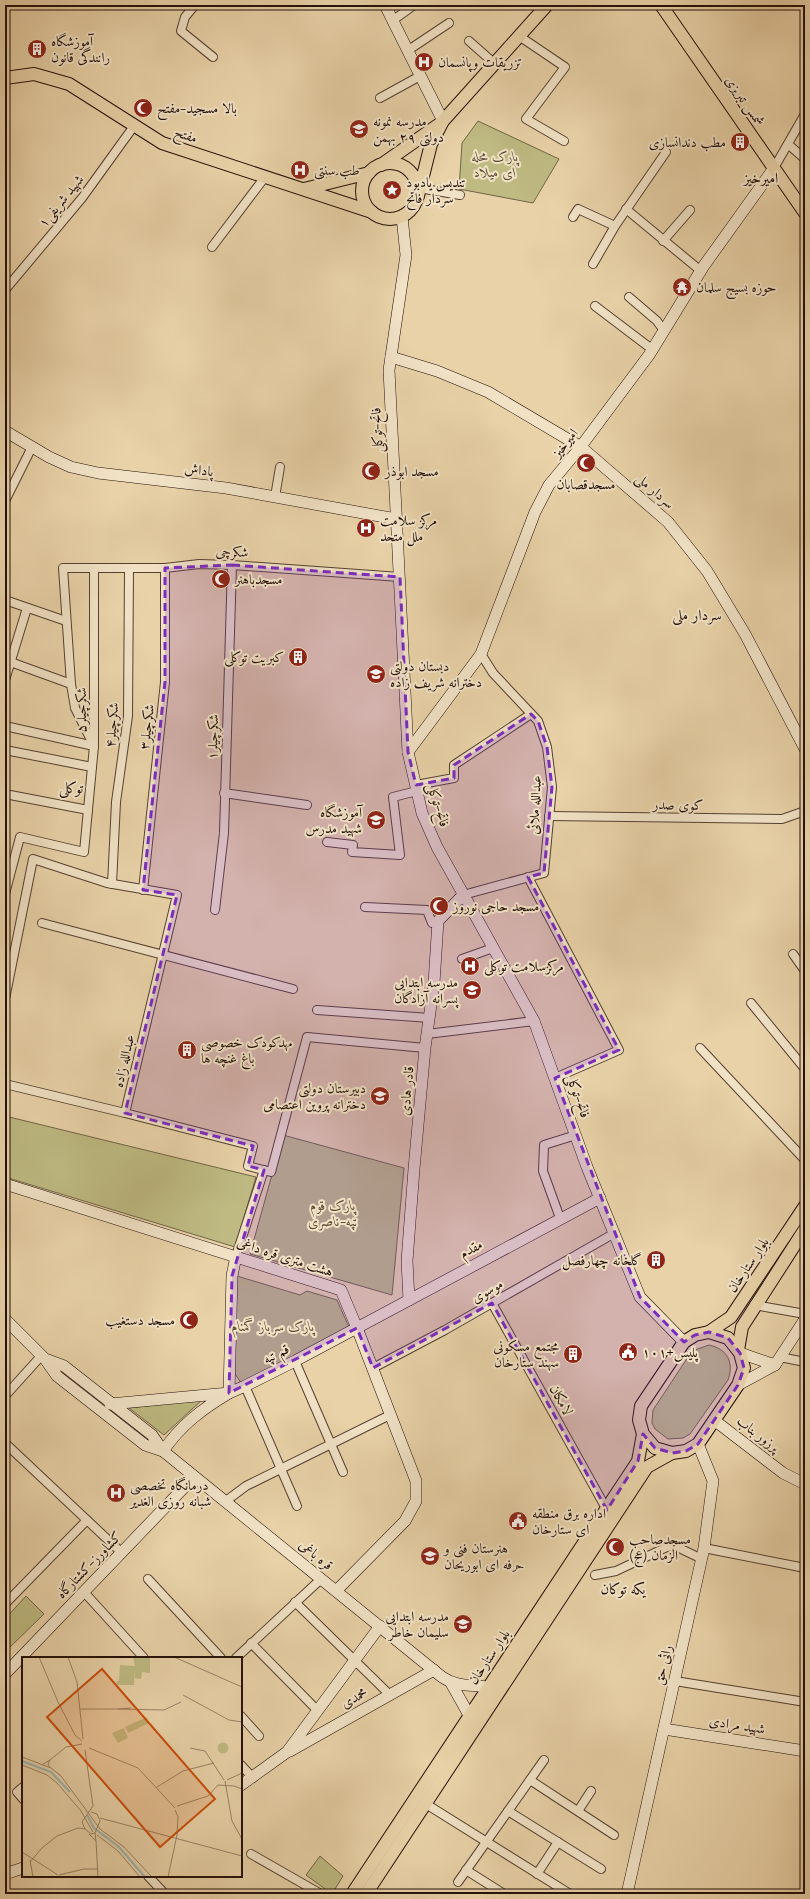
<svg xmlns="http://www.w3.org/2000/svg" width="810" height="1899" font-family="Cardo,Amiri,serif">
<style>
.green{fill:#beba82;stroke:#716546}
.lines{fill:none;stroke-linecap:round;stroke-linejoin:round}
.street-casing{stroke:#554031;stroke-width:10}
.secondary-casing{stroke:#241009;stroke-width:12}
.primary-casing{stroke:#241009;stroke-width:14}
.street{stroke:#f1e2c6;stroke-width:8}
.secondary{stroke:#f1e2c6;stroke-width:11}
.primary{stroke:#e9d2a8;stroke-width:12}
.marked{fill:#7b2cbf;fill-opacity:0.2;stroke:#7b2cbf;stroke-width:3;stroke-dasharray:8 5;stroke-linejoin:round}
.labels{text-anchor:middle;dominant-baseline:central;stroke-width:4;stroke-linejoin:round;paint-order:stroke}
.poi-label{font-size:14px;fill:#241009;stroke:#f1e2c6;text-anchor:start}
.street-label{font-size:14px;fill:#241009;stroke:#f1e2c6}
.park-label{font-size:14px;font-style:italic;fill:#5a4c33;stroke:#f1e2c6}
.neighbourhood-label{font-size:15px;fill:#241009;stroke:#f1e2c6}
.inset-river{fill:none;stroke:#9ab5b1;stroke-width:2}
.inset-road{fill:none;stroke:#9a8468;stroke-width:1}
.view{fill:#cb4e0c;fill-opacity:0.15;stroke:#cb4e0c;stroke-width:2}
.inset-edge{fill:none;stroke:#241009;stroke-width:2}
</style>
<rect width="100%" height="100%" fill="#e9d2a8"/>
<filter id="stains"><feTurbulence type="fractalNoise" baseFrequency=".005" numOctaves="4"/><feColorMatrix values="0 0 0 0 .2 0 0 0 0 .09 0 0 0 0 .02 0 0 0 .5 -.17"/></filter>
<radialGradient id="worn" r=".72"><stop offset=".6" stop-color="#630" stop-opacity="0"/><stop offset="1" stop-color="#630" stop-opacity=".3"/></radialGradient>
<g class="green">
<path d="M 478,121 L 559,159 L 533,203 L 459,189 L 462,143 Z"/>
<path d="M 5,1116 L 256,1177 L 235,1247 L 5,1177 Z"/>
<path d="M 283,1135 L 404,1168 L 392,1295 L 250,1254 Z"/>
<path d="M 237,1276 L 300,1295 L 307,1291 L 337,1300 L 348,1325 L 357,1328 L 241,1383 L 232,1369 Z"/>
<path d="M 709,1345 C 728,1349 734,1363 728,1380 L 690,1434 L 683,1438 L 668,1439 L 655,1429 L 652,1423 L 653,1410 L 692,1351 Z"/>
<path d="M 203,1399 L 164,1435 L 129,1408 Z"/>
<path d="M 26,1596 L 44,1614 L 8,1649 L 5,1645 L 5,1619 Z"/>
<path d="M 320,1856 L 343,1876 L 332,1894 L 306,1875 Z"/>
</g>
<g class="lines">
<defs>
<g id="street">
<path d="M 195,5 L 185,17 L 181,31 L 213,57"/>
<path d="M 392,21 L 414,5"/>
<path d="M 519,36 L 565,67 L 526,119 L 564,141"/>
<path d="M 469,41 L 495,64"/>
<path d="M 407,51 L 449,23"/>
<path d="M 380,98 L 420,76"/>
<path d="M 789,145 L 805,159"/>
<path d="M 774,168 L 805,114"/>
<path d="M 419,188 L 460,195"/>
<path d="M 626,209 L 701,271"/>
<path d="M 573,217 L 578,209 L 615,226 L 666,152"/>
<path d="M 663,241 L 690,210"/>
<path d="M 212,247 L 265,177"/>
<path d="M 593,264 L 615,226"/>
<path d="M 5,290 L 82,198 L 134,126"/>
<path d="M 629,297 L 657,321 L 664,331"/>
<path d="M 595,306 L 653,350"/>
<path d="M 275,497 L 280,467"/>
<path d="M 5,501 L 32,447"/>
<path d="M 5,600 L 66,621"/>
<path d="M 5,660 L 71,684"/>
<path d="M 5,680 L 27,608"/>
<path d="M 5,726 L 94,746"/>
<path d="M 94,746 L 75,708 L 71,684 L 63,568 L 165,568 L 199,564 L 232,565 L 400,577"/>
<path d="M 5,750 L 92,767"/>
<path d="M 416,785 L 454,778 L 454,765 L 531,714"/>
<path d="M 224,793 L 307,805"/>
<path d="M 5,794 L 88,810"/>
<path d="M 549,816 L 782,819 L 805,811"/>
<path d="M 327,842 L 353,845 L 352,852 L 400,855 L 393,797 L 417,791"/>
<path d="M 528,877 L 619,1050 L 555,1078"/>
<path d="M 112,884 L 116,802 L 128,716 L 129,568"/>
<path d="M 143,890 L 165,682 L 165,568"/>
<path d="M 5,894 L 20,837 L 84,852 L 94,746 L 94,568"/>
<path d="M 463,895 L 544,873 L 552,787 L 547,747 L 538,721 L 493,673 L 481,654"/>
<path d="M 365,907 L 427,910 L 432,923 L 438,921"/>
<path d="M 215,910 L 224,833 L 232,565"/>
<path d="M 42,923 L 293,989"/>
<path d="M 793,954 L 805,971"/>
<path d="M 462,959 L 493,948"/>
<path d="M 5,999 L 33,859 L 107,883 L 177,895 L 125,1113 L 5,1084"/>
<path d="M 751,1003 L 805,1069"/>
<path d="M 317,1010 L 430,1018"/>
<path d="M 427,1034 L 534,1021"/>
<path d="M 700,1048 L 805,1160"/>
<path d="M 125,1113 L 253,1146 L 248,1166 L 271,1172 L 307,1037 L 425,1048"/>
<path d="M 560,1218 L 543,1171 L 544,1145 L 576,1135"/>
<path d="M 236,1256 L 264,1170"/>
<path d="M 492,1303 L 607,1510"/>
<path d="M 754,1305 L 805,1314"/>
<path d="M 780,1357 L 805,1362"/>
<path d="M 295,1361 L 343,1472"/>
<path d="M 373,1368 L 445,1330 L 613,1234"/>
<path d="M 245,1386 L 297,1506"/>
<path d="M 5,1396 L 42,1355"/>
<path d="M 5,1443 L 122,1553"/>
<path d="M 226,1501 L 246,1486 L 390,1415"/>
<path d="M 704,1548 L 805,1568"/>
<path d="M 595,1575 L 616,1571 L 667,1547 L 675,1546 L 702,1559"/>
<path d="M 148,1579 L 221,1658"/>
<path d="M 84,1592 L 144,1658"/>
<path d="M 295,1602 L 390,1695"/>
<path d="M 5,1604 L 87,1520"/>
<path d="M 251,1643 L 318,1711"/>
<path d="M 236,1658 L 321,1579"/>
<path d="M 675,1681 L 805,1702"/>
<path d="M 241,1716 L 259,1736"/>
<path d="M 241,1765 L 253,1778"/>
<path d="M 530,1780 L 614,1835"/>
<path d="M 23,1787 L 17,1792 L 23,1799"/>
<path d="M 426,1804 L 570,1894"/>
<path d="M 508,1811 L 601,1869"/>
<path d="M 578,1811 L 591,1791"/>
<path d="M 251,1854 L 321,1894"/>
<path d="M 466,1870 L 504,1894"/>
<path d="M 537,1874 L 558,1842"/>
<path d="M 148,1876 L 164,1893"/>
<path d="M 458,1882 L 544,1760"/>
</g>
<g id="secondary">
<path d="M 385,5 L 443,121"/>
<path d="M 402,217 L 406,255 L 389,370 L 408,752 L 422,813 L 437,847 L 534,1021 L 587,1167 L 640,1297 L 684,1342"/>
<path d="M 391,357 L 437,371 L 488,392 L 581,447 L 668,522 L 707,571 L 745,634 L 805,749"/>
<path d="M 5,431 L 49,457 L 71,467 L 98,473 L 226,488 L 396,519"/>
<path d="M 408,752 L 481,654 L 535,512 L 549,485 L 579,449 L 649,355 L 703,267 L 774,168"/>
<path d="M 5,1184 L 341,1290 L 357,1328 L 416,1481 L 416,1501 L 405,1521 L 336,1591"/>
<path d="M 236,1256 L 232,1276 L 229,1393 L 245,1386 L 295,1361 L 600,1198"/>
<path d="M 409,1300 L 407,1261 L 414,1169 L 425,1048 L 434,983 L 438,921 L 463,895"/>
<path d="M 5,1319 L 45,1359 L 57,1376 L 145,1445 L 163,1451 L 152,1435 L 64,1366 L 45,1359"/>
<path d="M 775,1365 L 805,1319"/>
<path d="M 738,1385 L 775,1365 L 740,1353"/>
<path d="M 110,1404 L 229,1393 C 202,1409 181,1425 163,1451 L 442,1677 C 463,1691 480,1681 495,1691"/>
<path d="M 714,1420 L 783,1473 L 805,1484"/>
<path d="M 5,1674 L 194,1477"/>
<path d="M 451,1683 L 469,1715 L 476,1720"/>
<path d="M 664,1729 L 805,1751"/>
<path d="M 290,1751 L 434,1670"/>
<path d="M 241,1785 L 287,1752 L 380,1626"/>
<path d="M 5,1874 L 23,1868"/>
<path d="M 627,1894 L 704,1548 L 713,1481 L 698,1444"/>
</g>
<g id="primary">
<path d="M 661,5 L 805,213"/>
<path d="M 5,78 L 34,74 L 69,84 L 162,143 L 372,212"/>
<circle cx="390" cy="191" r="28"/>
<path d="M 381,165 L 441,123"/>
<path d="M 304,189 L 369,173"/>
<path d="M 418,196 L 431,144 L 443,121 L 547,5"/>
<path d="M 709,1332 L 728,1338 L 740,1353 L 744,1368 L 738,1385 L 698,1444 L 686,1451 L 672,1453 L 655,1448 L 643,1434 L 639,1420 L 641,1406 L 684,1342 L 695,1335 Z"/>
<path d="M 709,1332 L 731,1317 L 805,1206"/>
<path d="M 738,1350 L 742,1327 L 805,1229"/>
<path d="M 352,1894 L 638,1461 L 643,1434"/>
<path d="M 366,1894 L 647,1467 L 672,1453"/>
</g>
</defs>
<use href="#street" class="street-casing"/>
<use href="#secondary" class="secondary-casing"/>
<use href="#primary" class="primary-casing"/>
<use href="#street" class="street"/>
<use href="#secondary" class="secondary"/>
<use href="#primary" class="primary"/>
</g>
<path class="marked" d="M 232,565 L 400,577 L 408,752 L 416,785 L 454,778 L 454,765 L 531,714 L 538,721 L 547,747 L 552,787 L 544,873 L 528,877 L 619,1050 L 555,1078 L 640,1297 L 684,1342 L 695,1335 L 709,1332 L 728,1338 L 740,1353 L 744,1368 L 738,1385 L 698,1444 L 686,1451 L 672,1453 L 655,1448 L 643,1434 L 638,1461 L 607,1510 L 492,1303 L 373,1368 L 357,1328 L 229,1393 L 232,1276 L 264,1170 L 248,1166 L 253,1146 L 125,1113 L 177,895 L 143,890 L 165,682 L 165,568 Z"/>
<defs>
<symbol id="building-disc" viewBox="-11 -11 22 22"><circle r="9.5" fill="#8f2418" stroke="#f1e2c6"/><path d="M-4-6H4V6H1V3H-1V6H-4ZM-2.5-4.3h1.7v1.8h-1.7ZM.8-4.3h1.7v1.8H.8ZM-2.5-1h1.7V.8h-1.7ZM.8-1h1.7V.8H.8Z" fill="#fff"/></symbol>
<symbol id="hospital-disc" viewBox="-11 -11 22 22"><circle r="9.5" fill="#8f2418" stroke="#f1e2c6"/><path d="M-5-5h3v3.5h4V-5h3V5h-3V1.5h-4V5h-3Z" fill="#fff"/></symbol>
<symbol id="mosque-disc" viewBox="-11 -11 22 22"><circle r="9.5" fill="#8f2418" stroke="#f1e2c6"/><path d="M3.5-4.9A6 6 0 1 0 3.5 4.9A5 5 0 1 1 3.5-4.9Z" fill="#fff"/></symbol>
<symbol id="school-disc" viewBox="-11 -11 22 22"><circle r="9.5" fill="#8f2418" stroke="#f1e2c6"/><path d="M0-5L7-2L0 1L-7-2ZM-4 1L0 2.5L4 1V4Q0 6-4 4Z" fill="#fff"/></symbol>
<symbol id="sight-disc" viewBox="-11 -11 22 22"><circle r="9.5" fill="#8f2418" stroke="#f1e2c6"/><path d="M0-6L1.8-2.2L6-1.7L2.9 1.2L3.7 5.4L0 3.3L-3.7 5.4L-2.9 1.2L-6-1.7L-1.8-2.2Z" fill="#fff"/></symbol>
<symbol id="temple-disc" viewBox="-11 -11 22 22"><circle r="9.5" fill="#8f2418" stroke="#f1e2c6"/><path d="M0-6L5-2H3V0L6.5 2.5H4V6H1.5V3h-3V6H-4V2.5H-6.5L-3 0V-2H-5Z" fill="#fff"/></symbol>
<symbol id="civic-disc" viewBox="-11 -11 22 22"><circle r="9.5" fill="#8f2418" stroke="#f1e2c6"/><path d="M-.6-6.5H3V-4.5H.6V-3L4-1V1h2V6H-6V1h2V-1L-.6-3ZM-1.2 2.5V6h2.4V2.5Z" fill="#fff"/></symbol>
</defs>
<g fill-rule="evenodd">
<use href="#building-disc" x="26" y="38" width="22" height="22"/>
<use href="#hospital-disc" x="413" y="51" width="22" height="22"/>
<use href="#mosque-disc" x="132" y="97" width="22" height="22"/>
<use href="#school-disc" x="348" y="118" width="22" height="22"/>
<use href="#building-disc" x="729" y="131" width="22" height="22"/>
<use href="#hospital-disc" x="289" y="159" width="22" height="22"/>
<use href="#sight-disc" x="381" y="179" width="22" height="22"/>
<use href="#temple-disc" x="671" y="276" width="22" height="22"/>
<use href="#mosque-disc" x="575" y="452" width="22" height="22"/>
<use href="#mosque-disc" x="360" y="460" width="22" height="22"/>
<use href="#hospital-disc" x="355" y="517" width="22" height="22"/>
<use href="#mosque-disc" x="210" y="568" width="22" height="22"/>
<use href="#building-disc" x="287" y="646" width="22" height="22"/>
<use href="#school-disc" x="365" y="663" width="22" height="22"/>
<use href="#school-disc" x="365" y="809" width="22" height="22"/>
<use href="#mosque-disc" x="428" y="895" width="22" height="22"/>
<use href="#hospital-disc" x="459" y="955" width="22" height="22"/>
<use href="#school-disc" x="461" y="979" width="22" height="22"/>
<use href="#building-disc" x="176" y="1039" width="22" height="22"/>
<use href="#school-disc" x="369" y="1085" width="22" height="22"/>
<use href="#building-disc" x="645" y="1249" width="22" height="22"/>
<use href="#mosque-disc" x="178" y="1309" width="22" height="22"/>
<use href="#civic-disc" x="617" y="1341" width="22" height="22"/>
<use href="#building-disc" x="562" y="1343" width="22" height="22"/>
<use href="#hospital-disc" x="105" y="1482" width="22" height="22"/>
<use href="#civic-disc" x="507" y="1510" width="22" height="22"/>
<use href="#mosque-disc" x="604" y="1536" width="22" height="22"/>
<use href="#school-disc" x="419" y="1545" width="22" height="22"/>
<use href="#school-disc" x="452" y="1613" width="22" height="22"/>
</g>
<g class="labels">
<g class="poi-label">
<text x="51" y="41">آموزشگاه<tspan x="51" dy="16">رانندگی قانون</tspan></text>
<text x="438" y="62">تزریقات وپانسمان</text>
<text x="157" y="108">بالا مسجید-مفتح</text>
<text x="373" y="121">مدرسه نمونه<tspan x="373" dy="16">دولتی ۲۹ بهمن</tspan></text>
<text x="726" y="142" text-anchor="end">مطب دندانسازی</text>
<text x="314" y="170">طب سنتی</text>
<text x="406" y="182">تندیس یادبود<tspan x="406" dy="16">سردار فاتح</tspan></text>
<text x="696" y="287">حوزه بسیج سلمان</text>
<text x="385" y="471">مسجد ابوذر</text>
<text x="586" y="484" text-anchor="middle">مسجدقصابان</text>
<text x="380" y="520">مرکز سلامت<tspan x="380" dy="16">ملل متحد</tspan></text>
<text x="235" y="579">مسجدباهنر</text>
<text x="284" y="657" text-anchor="end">کبریت توکلی</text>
<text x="390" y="666">دبستان دولتی<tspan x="390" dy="16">دخترانه شریف زاده</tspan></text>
<text x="362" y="812" text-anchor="end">آموزشگاه<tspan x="362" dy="16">شهید مدرس</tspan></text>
<text x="453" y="906">مسجد حاجی نوروز</text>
<text x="484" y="966">مرکزسلامت توکلی</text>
<text x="458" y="982" text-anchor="end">مدرسه ابتدایی<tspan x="458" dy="16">پسرانه آزادگان</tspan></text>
<text x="201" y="1042">مهدکودک خصوصی<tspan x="201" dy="16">باغ غنچه ها</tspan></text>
<text x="366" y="1088" text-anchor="end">دبیرستان دولتی<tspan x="366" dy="16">دخترانه پروین اعتصامی</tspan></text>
<text x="642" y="1260" text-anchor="end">گلخانه چهارفصل</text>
<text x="175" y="1320" text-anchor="end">مسجد دستغیب</text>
<text x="559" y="1346" text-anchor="end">مجتمع مسکونی<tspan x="559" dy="16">سهند ستارخان</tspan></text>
<text x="642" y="1352">پلیس+۱۰۱</text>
<text x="130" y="1485">درمانگاه تخصصی<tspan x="130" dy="16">شبانه روزی الغدیر</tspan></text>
<text x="532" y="1513">اداره برق منطقه<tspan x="532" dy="16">ای ستارخان</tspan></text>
<text x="629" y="1539">مسجدصاحب<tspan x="629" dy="16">الزمان (عج)</tspan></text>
<text x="444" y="1548">هنرستان فنی و<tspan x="444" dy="16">حرفه ای ابوریحان</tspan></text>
<text x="449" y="1616" text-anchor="end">مدرسه ابتدایی<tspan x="449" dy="16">سلیمان خاطر</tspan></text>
</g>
<g class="street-label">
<text transform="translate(745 101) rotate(55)">شمس تبریزی</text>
<text transform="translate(186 135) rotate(19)">مفتح</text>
<text transform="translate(61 201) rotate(-51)">شهید شریفی۱</text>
<text transform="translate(377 430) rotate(-93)">فاتح-توکلی</text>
<text transform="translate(565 443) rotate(-51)">امیرخیز</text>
<text transform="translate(199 470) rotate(7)">پاداش</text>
<text transform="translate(655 491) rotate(41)">سردار ملی</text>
<text transform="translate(232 552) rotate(2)">شکرچی</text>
<text transform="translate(81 710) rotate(-90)">شکرچیلر۵</text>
<text transform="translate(112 725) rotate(-85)">شکرچیلر۴</text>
<text transform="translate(147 727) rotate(-83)">شکرچیلر۳</text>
<text transform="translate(213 737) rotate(-88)">شکرچیلر۱</text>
<text transform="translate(438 805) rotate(72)">فاتح-توکلی</text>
<text transform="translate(535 805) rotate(-87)">عبدالله ملائی</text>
<text transform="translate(678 805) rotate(1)">کوی صدر</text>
<text transform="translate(124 1061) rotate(-77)">عبدالله زاده</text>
<text transform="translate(407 1091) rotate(-85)">قادر هادی</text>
<text transform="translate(578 1096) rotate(70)">فاتح-توکلی</text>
<text transform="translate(471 1249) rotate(-29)">مقدم</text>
<text transform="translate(285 1257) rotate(18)">هشت متری قره داغی</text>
<text transform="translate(748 1265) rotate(-56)">بلوار ستارخان</text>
<text transform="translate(487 1291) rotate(-30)">موسوی</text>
<text transform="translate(276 1354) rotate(-27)">قم تپه</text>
<text transform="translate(561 1400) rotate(61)">لامکان</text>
<text transform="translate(758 1434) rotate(37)">پرزور بناب</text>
<text transform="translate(316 1555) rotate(39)">قره باغی</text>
<text transform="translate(89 1565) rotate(-46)">کشاورز-کشتارگاه</text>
<text transform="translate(489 1657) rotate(-56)">بلوار ستارخان</text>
<text transform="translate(663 1665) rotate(-77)">راثی حق</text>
<text transform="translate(354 1698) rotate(-29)">محمدی</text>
<text transform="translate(737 1725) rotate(9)">شهید مرادی</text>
</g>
<g class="park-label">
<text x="495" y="156">پارک محله<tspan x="495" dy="16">ای میلاد</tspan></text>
<text x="333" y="1205">پارک قوم<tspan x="333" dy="16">تپه-ناصری</tspan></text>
<text x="273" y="1326">پارک سرباز گمنام</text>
</g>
<g class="neighbourhood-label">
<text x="761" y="178">امیرخیز</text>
<text x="697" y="615">سردار ملی</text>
<text x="71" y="788">توکلی</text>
<text x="623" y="1589">یکه توکان</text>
</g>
</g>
<g transform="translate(22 1657)">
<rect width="220" height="220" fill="#e9d2a8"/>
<path d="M 111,0 L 128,0 L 128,16 L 120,15 L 119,22 L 113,21 L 113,12 L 112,28 L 94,28 L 95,24 L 97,24 L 98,8 L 113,9 ZM 125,60 L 127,66 L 106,76 L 103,70 ZM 102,71 L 106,81 L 96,86 L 90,76 ZM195.5 91a5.5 5.5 0 1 1 11 0a5.5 5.5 0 1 1-11 0Z" fill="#beba82"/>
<path class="inset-river" d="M 0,104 L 29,115 L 48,135M 65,158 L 72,171 L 97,190 L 123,220"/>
<path class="inset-road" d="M 17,0 L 36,45 L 53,78 L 60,84M 46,0 L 55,25 L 61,82M 152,0 L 220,30M 161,38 L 207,63 L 220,65M 109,51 L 96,52 L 142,53 L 159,45M 58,52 L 96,52M 67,91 L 116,111 L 153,151M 168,91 L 183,94 L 202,123M 63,93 L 71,149 L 60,165 L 63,172 L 69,177 L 73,176M 0,100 L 29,111 L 39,119 L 78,172 L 102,190 L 130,220M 28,103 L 44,90 L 60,87M 0,108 L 25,118 L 35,126 L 59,154 L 71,175M 20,108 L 28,103 L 26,107 L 28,111M 205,123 L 220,116M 203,124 L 210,164 L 220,182M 135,130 L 161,114 L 192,106M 155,149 L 186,139 L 196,128 L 212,129 L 220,132M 69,155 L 75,157 L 78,164 L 73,176M 78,161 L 220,199M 67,177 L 74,184 L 73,176M 75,178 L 96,194 L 118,220M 74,184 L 76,220M 0,195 L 36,218M 8,203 L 11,220M 8,205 L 20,191 L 35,179 L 56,171 L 63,172M 37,218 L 62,212 L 76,212M 146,220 L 155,178 L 156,160 L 153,153"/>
<path class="view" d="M 80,12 L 193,142 L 138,190 L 25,60 Z"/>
<rect width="220" height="220" class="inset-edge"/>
</g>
<rect width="810" height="1899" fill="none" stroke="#e9d2a8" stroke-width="20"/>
<rect x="6" y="6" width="798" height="1887" fill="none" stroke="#241009" stroke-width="2"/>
<rect x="10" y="10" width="790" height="1879" fill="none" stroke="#241009"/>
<rect width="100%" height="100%" filter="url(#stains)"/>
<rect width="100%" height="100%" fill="url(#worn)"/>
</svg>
